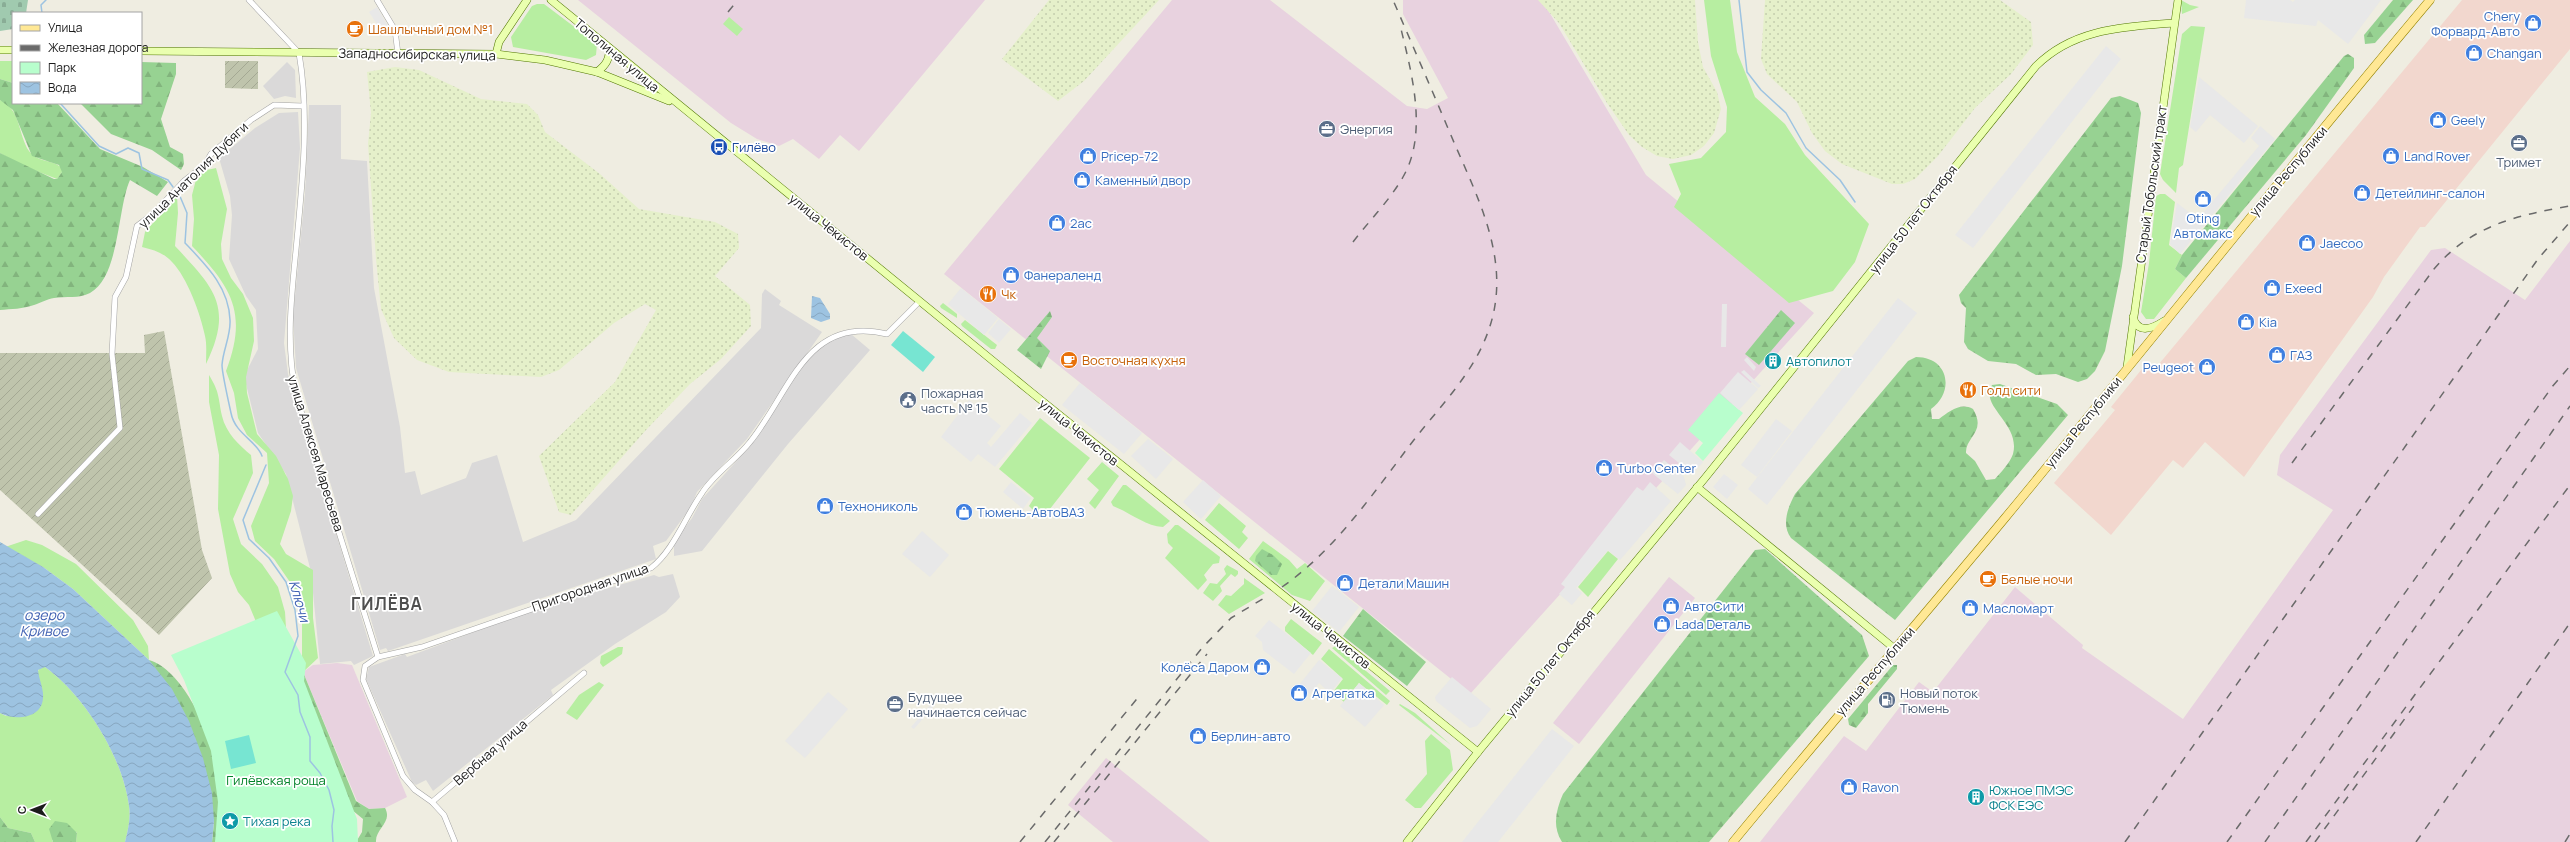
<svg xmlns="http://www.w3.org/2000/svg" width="2570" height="842" font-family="Manrope,sans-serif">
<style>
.residential{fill:#dad9d9}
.commercial{fill:#f2d7ce}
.industrial{fill:#e8d2df}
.construction{fill:url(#construction-furrows)}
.farmland{fill:url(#farmland-dots)}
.grass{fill:#b7eea1}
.forest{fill:url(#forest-firs)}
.cemetery{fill:url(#cemetery-stones)}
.park{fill:#b8fecd}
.pitch{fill:#77e5d2}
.parking{fill:#e8e8e8}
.water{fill:url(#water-waves)}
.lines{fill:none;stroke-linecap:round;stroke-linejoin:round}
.stream{stroke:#9dc3e1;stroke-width:1.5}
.street-casing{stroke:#a3a3a3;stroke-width:6}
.secondary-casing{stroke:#507600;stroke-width:8}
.primary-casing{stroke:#948300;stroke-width:9}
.street{stroke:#fff;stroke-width:5}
.secondary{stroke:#eaffaf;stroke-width:7}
.primary{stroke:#ffe895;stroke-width:8}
.rail{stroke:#6a6a6a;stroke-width:1.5;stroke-dasharray:8 8;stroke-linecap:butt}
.labels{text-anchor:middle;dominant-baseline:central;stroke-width:3.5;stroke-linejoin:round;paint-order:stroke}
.shop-label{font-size:13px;fill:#366cbe;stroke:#fff;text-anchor:start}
.food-label{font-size:13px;fill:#c56008;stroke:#fff;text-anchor:start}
.street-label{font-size:13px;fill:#1c1c1c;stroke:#fff}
.service-label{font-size:13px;fill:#4e5e75;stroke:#fff;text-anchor:start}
.transit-label{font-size:13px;fill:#164399;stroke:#fff;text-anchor:start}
.culture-label{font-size:13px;fill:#0d838f;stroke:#fff;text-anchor:start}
.park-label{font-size:13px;fill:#028328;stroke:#fff}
.water-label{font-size:14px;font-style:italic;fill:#4162b3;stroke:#fff}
.district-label{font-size:17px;font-weight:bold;letter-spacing:1px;fill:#4f4f4f;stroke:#fff}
</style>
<defs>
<pattern id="construction-furrows" width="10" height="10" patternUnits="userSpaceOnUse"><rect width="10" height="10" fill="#bfc4ac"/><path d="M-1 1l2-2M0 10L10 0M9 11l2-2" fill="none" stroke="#a4a893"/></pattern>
<pattern id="farmland-dots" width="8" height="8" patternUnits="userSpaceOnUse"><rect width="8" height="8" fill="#e5f0ca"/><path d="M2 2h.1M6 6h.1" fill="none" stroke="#c4cdad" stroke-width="1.8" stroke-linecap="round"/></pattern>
<pattern id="forest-firs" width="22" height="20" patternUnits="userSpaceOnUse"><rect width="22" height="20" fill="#97d292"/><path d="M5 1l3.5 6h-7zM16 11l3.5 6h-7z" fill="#82b47d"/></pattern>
<pattern id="cemetery-stones" width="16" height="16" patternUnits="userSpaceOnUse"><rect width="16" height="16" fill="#a0caaf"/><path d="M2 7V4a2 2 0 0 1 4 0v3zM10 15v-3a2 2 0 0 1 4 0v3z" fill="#89ad96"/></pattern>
<pattern id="water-waves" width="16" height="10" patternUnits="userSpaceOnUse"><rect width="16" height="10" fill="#9dc3e1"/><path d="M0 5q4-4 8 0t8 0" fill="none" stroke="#87a7c0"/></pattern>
</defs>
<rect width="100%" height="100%" fill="#efede1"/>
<g class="residential">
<path d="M 287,62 L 295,70 L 296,98 L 285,96 L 274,99 L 263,86 Z"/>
<path d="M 309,105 L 341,105 L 341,159 L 367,161 L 374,288 L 400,427 L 405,473 L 415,471 L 421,495 L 466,478 L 472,463 L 497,455 L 523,542 L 576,520 L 761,328 L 762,294 L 765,289 L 781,301 L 779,305 L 822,332 L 747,439 L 697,492 L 691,507 L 666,541 L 653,546 L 656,559 L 388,651 L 386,648 L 380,650 L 296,368 L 293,316 L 305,194 Z"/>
<path d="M 298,112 L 300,148 L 284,343 L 288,374 L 373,656 L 354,665 L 351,661 L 320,664 L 311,572 L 286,474 L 258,433 L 244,376 L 258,349 L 256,310 L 246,296 L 229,259 L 232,215 L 230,196 L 219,158 L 255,128 L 279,113 Z"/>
<path d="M 851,334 L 870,350 L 788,444 L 702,551 L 674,556 L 674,542 L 692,518 L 702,499 L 752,444 L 808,357 L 837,337 Z"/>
<path d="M 673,574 L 680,597 L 666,612 L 615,644 L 551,690 L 553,695 L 433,791 L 426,780 L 416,785 L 412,782 L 366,679 L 369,667 L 405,654 L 407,657 L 535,609 L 654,575 L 659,577 Z"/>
</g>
<path class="commercial" d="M 2462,0 L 2570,0 L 2570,49 L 2425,227 L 2420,227 L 2384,277 L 2373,297 L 2244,477 L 2205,442 L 2183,468 L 2173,460 L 2111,535 L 2054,483 L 2115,410 L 2111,407 L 2146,364 L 2154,370 Z"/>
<g class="industrial">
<path d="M 578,0 L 985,0 L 859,151 L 840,135 L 819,159 L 793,139 L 779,146 L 757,139 L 731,123 Z"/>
<path d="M 1172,0 L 1270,0 L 1407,106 L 1427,109 L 1448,98 L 1403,14 L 1403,0 L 1542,0 L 1646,175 L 1814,313 L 1470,694 L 944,274 Z"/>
<path d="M 2570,241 L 2570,842 L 1760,842 L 1844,736 L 1866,751 L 1919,682 L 1933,692 L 2015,587 L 2083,645 L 2082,648 L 2183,719 L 2333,510 L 2277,475 L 2280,455 L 2431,250 L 2445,248 L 2525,300 Z"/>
<path d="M 1669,577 L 1695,598 L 1579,744 L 1553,723 Z"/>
<path d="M 337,663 L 352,665 L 407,797 L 385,808 L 369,809 L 357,801 L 303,672 L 313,665 Z"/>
<path d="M 1106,758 L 1210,842 L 1113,842 L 1068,805 Z"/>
</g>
<g class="construction">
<path d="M 225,61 L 258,61 L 258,89 L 225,88 Z"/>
<path d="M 164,331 L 202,550 L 212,578 L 159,635 L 0,490 L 0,353 L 145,353 L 144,335 Z"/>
</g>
<g class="farmland">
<path d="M 1049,0 L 1159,0 L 1084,81 L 1058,101 L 1002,59 Z"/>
<path d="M 1538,0 L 1695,0 L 1698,42 L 1703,67 L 1717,92 L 1721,109 L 1714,133 L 1704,146 L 1691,155 L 1673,159 L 1657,156 L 1642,147 L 1629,135 L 1607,103 L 1559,23 Z"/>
<path d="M 1765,0 L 2000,0 L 2031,22 L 2033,45 L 2011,74 L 1975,108 L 1938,156 L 1915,179 L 1903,184 L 1892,184 L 1842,164 L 1825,151 L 1812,133 L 1797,102 L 1767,74 L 1761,59 Z"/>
<path d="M 395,67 L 419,70 L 481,99 L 527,104 L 538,115 L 545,132 L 600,174 L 639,209 L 715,222 L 738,234 L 739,248 L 715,276 L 750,305 L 751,326 L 721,359 L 690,384 L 646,430 L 571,515 L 559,512 L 539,456 L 615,382 L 656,310 L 645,304 L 614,323 L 559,370 L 541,377 L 449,372 L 417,360 L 394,338 L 381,309 L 376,259 L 368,144 L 371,113 L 367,72 Z"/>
</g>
<g class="grass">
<path d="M 1704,0 L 1730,0 L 1737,52 L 1755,97 L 1785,124 L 1805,155 L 1869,224 L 1855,262 L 1833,291 L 1789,303 L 1674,207 L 1681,194 L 1669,164 L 1701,158 L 1726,132 L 1727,107 L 1711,56 Z"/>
<path d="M 2181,0 L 2190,5 L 2199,7 L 2182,14 Z"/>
<path d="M 537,4 L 544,4 L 597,44 L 596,55 L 586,60 L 513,47 L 511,37 L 532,6 Z"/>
<path d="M 729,17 L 743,29 L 737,36 L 723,24 Z"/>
<path d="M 2191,26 L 2205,27 L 2183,165 L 2179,168 L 2176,193 L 2163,180 L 2160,174 L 2182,34 Z"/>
<path d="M 0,61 L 13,61 L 13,83 L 0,79 Z"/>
<path d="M 0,100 C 21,109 18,135 29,151 C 38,163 52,159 62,168 L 62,172 L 57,179 L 21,165 L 0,153 Z"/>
<path d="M 216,168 L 227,209 L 221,244 L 222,259 L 231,278 L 243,294 L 253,318 L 254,341 L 246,377 L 247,393 L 257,434 L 276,456 L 288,479 L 293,496 L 291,511 L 280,544 L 286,554 L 313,570 L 313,618 L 318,658 L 302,673 L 302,615 L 292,585 L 274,559 L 255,541 L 251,526 L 269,483 L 267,453 L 247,435 L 238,418 L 234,393 L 226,371 C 248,313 232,288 192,246 L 194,219 L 192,195 L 198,172 Z"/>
<path d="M 2160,194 L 2165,194 L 2175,202 L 2169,245 L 2182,255 L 2175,269 L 2186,278 L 2154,319 L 2146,319 L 2141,312 L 2149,263 L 2156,196 Z"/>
<path d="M 177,196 L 178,213 L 175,246 C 214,288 234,306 206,364 C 206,355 207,344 205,336 C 201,315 187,277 172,262 C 164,253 154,250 142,247 L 145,232 Z"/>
<path d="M 943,303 L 957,314 L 957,318 L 941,308 L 940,306 Z"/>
<path d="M 965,320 L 997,345 L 995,349 L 991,349 L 962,326 L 961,324 Z"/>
<path d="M 209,375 C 220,393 218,397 222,416 C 226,433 239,445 251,455 L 253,473 L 233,519 L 241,544 L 262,564 L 278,587 L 285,612 L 287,644 L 259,629 L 249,605 L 238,592 L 230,574 L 218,509 L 219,455 L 209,402 Z"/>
<path d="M 1040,418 L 1090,458 L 1042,519 L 1029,506 L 1034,498 L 999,469 Z"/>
<path d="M 1102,462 L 1119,476 L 1095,509 L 1089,503 L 1099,490 L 1087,479 Z"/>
<path d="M 1123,485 L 1126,485 L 1170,521 L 1163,527 C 1145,526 1131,513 1113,506 L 1111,502 Z"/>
<path d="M 1219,503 L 1246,526 L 1242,532 L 1248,538 L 1239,549 L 1205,520 Z"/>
<path d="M 1175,525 L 1178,525 L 1220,557 L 1219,563 L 1213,564 L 1204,575 L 1207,580 L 1198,590 L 1165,558 L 1173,548 L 1168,543 L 1167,534 Z"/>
<path d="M 26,540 L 42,545 L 76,564 L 133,620 L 148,646 L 149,660 L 73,589 L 43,567 L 5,547 Z"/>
<path d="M 1263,541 L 1289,560 L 1297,569 L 1305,563 L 1325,581 L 1310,601 L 1292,595 L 1249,559 Z"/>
<path d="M 1608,551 L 1618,559 L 1588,597 L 1578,587 Z"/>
<path d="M 1227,565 L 1238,571 L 1238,574 L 1235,577 L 1231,574 L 1220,586 L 1222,591 L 1213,601 L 1203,593 L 1210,583 L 1217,584 L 1226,574 L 1224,569 Z"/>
<path d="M 1244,578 L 1265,593 L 1229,614 L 1218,605 L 1226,595 L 1231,596 L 1244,584 Z"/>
<path d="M 1291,619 L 1322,643 L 1313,655 L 1285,631 L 1285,627 Z"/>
<path d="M 1336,646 L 1390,691 L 1386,695 L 1332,648 Z"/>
<path d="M 618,647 L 623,647 L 622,654 L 603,667 L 600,663 L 601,656 Z"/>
<path d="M 1329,649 L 1390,701 L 1387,705 L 1359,683 L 1344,702 L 1333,692 L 1343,679 L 1321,659 Z"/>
<path d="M 40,667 L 45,667 C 84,695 123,757 129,806 C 131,818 128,830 125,842 L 76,842 L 77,832 L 52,840 L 53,842 L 35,842 L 31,833 L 8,828 L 0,817 L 0,713 L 6,716 L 42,691 C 40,684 35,674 40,667 Z"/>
<path d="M 599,682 L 604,685 L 577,720 L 566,713 L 579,695 Z"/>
<path d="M 1400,704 L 1415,713 L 1451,745 L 1399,705 Z"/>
<path d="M 1431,734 L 1450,750 L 1453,770 L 1421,808 L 1415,808 L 1405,800 L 1427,774 L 1425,741 Z"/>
</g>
<g class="forest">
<path d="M 2393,0 L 2413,0 L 2375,43 L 2365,44 L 2364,35 Z"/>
<path d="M 2348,54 L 2354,58 L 2354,68 L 2306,135 L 2186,278 L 2175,269 L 2182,255 L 2344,56 Z"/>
<path d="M 141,62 L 176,63 L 176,74 L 161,119 L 170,147 L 183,154 L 184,164 L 181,170 L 152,150 L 111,134 L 80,103 L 141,103 Z"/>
<path d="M 0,79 L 13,83 L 13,103 L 57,103 L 100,149 L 143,167 L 168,182 L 157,196 L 130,180 C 117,209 120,276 90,293 C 79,299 66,296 54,298 C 47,299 40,303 34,305 C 23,309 11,309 0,310 L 0,153 L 54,179 L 57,179 L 62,172 L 59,165 L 32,156 L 13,110 L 0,100 Z"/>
<path d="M 2120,96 L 2138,103 L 2141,113 L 2122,266 L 2105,351 L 2095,371 L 2087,379 L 2078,382 L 2056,374 L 2036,375 L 2016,364 L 1988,361 L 1968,349 L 1964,342 L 1966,308 L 1961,303 L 1959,295 L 2111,98 Z"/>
<path d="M 1781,310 L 1795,323 L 1759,365 L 1745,354 Z"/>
<path d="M 1050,311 L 1052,317 L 1037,338 L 1050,351 L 1041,369 L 1017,350 Z"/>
<path d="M 1916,357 C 1949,357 1955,392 1931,409 L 1932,419 L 1939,419 C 1949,412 1960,402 1973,409 C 1987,432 1965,437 1966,453 L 1975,461 L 1986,480 L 1995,479 C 2001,472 2010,463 2013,454 C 2021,423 1979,407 1992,385 L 2000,384 L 2057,404 L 2068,415 L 1895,620 L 1791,538 C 1781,525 1788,507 1795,494 L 1908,361 Z"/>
<path d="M 1262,549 L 1273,555 L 1282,564 L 1277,575 L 1271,575 L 1255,561 L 1256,556 Z"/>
<path d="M 1765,549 L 1862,635 L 1869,656 L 1709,842 L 1562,842 C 1552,826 1556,810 1563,794 L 1755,550 Z"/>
<path d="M 1363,609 L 1426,662 L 1407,686 L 1343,636 Z"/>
<path d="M 149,660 C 181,669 208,727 214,757 C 219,785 221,814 225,842 L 212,842 L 214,821 Z"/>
<path d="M 1893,665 L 1897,665 L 1897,669 L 1868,704 L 1868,713 L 1856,728 L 1849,725 L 1848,719 Z"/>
<path d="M 303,672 L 356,801 L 369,809 L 385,808 C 393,822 375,829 376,842 L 356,842 L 362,832 L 363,819 L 352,810 L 302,688 Z"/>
<path d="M 0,817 L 8,828 L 31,833 L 35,842 L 0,842 Z"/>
<path d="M 55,821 L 67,823 L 77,833 L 76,842 L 53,842 L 49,829 Z"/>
</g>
<path class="cemetery" d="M 0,0 L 28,0 L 26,13 L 13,13 L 13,29 L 0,31 Z"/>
<g class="park">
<path d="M 1719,393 L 1743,413 L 1703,461 L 1695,453 L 1703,443 L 1688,430 Z"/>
<path d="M 277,611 L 306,663 L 304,681 L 357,819 L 358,842 L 215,842 L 218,802 L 211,751 L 184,680 L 171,655 Z"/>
</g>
<g class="pitch">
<path d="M 903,331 L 935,357 L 923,372 L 891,345 Z"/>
<path d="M 249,735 L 256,763 L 231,769 L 225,741 Z"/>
</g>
<g class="parking">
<path d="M 2246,0 L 2290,0 L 2293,2 L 2295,0 L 2381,0 L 2348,44 L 2318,20 L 2316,26 L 2244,18 Z"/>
<path d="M 377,7 L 389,28 L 382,32 L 369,12 Z"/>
<path d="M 2106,46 L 2121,59 L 1973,248 L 1955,235 Z"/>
<path d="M 2199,77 L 2258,126 L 2244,143 L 2210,115 L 2196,132 L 2190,127 Z"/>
<path d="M 2260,126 L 2275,139 L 2180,254 L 2170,244 L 2177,203 L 2198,219 L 2259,146 L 2251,138 Z"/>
<path d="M 961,288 L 998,318 L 984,335 L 948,304 Z"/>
<path d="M 1898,298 L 1917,313 L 1767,505 L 1748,489 Z"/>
<path d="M 1722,304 L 1727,304 L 1726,347 L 1721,347 Z"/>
<path d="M 999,319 L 1011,329 L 999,343 L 988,333 Z"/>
<path d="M 1747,357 L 1756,367 L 1754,371 L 1744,360 Z"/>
<path d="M 1744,370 L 1761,386 L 1758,388 L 1741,372 Z"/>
<path d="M 1738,372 L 1758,389 L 1739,410 L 1720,393 Z"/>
<path d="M 1080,383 L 1142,433 L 1124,454 L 1062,405 Z"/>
<path d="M 969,400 L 1001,426 L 987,443 L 991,447 L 1020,413 L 1032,423 L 995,467 L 978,454 L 971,462 L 941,437 Z"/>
<path d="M 1776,419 L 1792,431 L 1757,477 L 1741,465 Z"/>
<path d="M 1148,439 L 1173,459 L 1156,479 L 1131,456 Z"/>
<path d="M 1680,442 L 1703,462 L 1695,471 L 1689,471 L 1669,455 Z"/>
<path d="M 1664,460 L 1684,477 L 1686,485 L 1678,494 L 1652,473 Z"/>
<path d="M 1724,474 L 1738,485 L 1727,499 L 1713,487 Z"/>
<path d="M 1203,480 L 1221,496 L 1201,519 L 1183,502 Z"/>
<path d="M 1011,482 L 1031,498 L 1023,509 L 1003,492 Z"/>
<path d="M 1650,482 L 1671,501 L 1620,560 L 1608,550 L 1576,588 L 1582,593 L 1572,605 L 1559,594 L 1565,587 L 1561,584 L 1637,487 L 1643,491 Z"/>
<path d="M 922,531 L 949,555 L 930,577 L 902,554 Z"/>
<path d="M 1332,586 L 1359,607 L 1339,632 L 1312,611 Z"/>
<path d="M 1269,620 L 1311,653 L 1294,674 L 1263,650 L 1262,642 L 1255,636 Z"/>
<path d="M 1319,660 L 1342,678 L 1330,693 L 1319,683 L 1310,694 L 1299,685 Z"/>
<path d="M 1452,677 L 1491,709 L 1477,726 L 1470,728 L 1436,701 L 1435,697 Z"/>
<path d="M 1359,683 L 1384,705 L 1365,727 L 1340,706 Z"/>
<path d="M 828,692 L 848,709 L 805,758 L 785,741 Z"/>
<path d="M 931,704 L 934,706 L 914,729 L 911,727 Z"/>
<path d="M 1552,729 L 1574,746 L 1498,842 L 1462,842 Z"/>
</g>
<g class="water">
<path d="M 812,296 L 820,298 L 830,314 L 830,319 L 821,322 L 811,318 Z"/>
<path d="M 0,542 L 43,567 L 73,589 L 149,660 L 172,689 L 189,721 L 203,758 L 212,793 L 214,821 L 212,842 L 125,842 C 128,830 131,818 129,806 C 123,757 84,695 45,667 L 38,670 C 39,680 44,689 43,698 C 42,719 14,721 0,713 Z"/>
</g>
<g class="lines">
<g class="stream">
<path d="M 1739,0 L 1747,72 L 1761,90 L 1786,113 L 1806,148 L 1840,180 L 1855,202"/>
<path d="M 42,13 L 41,5 L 46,0"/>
<path d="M 60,103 L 99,146 L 116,154 L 128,148 L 139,153 L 142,169 L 168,180 L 173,187"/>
<path d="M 179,194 L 187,213 L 185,243 C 206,265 229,287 230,320 C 231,335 223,350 222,365 C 222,371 229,404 231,413 C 235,434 257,441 262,456"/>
<path d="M 266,465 L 243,520 L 249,539 L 269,558 L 286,582 L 295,610 L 298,636 L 285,672 L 298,695 L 300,712 L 310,737 L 310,761 L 320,773 L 329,790 L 334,810 L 332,826 L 333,842"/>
</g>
<defs>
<g id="street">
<path d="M 249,0 L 299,53 C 310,117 302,186 296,250 C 291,299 286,346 296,395 L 378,657"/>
<path d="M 377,0 L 395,30 L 398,54"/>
<path d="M 38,514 L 120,428 L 112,354 L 115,297 L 126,277 L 137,226 L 153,214 L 184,181 L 205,165 L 211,154 L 251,120 L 274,105 L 303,106"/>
<path d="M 432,802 L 584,673"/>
<path d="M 455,842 L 444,815 L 432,802 L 415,790 L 403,776 L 363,680 L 365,666 L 378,657 L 422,647 L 651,568 C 674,550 685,517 702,493 C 714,474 736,460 750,442 C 790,393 806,314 887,334 L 920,301"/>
</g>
<g id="secondary">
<path d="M 551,0 L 1031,392 L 1478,752"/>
<path d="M 0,50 L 13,50"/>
<path d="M 141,51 L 496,54 L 545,60 L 597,72 L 669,101"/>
<path d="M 496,54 L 499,42 L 527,0"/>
<path d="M 597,72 C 606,65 610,59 609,48"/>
<path d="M 2133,317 C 2138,335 2153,328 2164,321"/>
<path d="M 2127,367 L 2178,0"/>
<path d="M 1697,487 L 1895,649"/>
<path d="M 1407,842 L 1478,752 L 1705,478 L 2036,66 C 2074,28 2124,27 2174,23"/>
</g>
<path id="primary" d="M 1733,842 C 1823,733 1915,626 2005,518 C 2147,346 2286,171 2430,0"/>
</defs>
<use href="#street" class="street-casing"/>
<use href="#secondary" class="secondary-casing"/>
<use href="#primary" class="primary-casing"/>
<use href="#street" class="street"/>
<use href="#secondary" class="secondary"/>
<use href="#primary" class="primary"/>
<g class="rail">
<path d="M 728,12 L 738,0"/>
<path d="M 1353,242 C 1369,221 1390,200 1403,177 C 1428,134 1412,74 1401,29"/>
<path d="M 2292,463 L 2434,269 C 2470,226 2517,215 2570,206"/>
<path d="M 1282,587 C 1334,551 1372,495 1410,445 C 1438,408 1474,374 1489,329 C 1513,260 1476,195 1450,133 C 1431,88 1412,44 1393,0"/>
<path d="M 1020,842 L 1140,695"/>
<path d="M 1045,842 L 1202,648 L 1231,618 L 1266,597"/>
<path d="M 1054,842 L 1207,654"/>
<path d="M 2125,842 L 2538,259 L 2570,222"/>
<path d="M 2227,842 L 2552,387 L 2570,366"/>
<path d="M 2265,842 L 2570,406"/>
<path d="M 2306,842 L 2570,485"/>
<path d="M 2315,842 L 2414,706"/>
<path d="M 2416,842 L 2570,623"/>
<path d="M 2565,842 L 2570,834"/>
</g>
</g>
<defs>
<symbol id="shop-disc" viewBox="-11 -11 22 22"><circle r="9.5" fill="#3f7fe0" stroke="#fff"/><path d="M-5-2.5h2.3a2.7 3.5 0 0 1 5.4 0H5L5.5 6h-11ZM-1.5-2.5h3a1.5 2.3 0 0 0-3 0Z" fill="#fff"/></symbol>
<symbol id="cafe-disc" viewBox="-11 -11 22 22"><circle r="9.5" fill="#e8710a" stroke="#fff"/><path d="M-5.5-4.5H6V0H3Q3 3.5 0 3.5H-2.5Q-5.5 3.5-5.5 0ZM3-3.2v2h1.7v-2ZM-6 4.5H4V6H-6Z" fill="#fff"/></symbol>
<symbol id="office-disc" viewBox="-11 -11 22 22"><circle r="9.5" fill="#5c6f8a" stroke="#fff"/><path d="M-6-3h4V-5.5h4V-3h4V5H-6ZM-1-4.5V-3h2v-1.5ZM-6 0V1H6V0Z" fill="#fff"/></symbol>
<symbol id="bus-disc" viewBox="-11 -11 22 22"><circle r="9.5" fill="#1a4fb4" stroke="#fff"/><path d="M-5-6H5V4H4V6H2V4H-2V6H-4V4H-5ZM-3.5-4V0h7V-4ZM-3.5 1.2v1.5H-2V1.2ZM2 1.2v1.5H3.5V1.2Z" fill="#fff"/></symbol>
<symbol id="restaurant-disc" viewBox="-11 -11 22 22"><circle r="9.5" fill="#e8710a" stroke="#fff"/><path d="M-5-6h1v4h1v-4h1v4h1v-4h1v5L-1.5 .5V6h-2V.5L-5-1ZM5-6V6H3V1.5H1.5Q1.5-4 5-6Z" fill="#fff"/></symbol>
<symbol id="building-disc" viewBox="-11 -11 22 22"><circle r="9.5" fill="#0f9aa8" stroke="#fff"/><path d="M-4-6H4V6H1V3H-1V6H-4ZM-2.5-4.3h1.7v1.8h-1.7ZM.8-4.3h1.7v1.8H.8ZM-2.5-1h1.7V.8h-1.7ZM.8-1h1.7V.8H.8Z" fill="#fff"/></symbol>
<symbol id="civic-disc" viewBox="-11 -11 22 22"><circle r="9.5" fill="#5c6f8a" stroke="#fff"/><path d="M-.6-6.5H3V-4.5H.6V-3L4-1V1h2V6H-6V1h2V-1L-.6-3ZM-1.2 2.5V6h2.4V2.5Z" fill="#fff"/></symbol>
<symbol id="fuel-disc" viewBox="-11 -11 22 22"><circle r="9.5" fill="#5c6f8a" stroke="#fff"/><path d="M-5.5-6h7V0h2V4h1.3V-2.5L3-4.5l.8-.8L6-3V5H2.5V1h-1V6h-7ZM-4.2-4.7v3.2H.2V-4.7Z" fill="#fff"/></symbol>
<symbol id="sight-disc" viewBox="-11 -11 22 22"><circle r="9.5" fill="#0f9aa8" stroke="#fff"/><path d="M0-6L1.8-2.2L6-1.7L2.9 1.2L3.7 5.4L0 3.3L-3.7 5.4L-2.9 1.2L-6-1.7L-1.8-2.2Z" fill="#fff"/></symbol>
</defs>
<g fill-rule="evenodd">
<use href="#shop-disc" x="2523" y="13" width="20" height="20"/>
<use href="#cafe-disc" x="345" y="19" width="20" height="20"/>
<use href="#shop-disc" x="2464" y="43" width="20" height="20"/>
<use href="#shop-disc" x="2428" y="110" width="20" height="20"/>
<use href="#office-disc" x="1317" y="119" width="20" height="20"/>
<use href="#office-disc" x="2509" y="133" width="20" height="20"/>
<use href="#bus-disc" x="709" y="137" width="20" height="20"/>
<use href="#shop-disc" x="1078" y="146" width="20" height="20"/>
<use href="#shop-disc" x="2381" y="146" width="20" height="20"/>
<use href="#shop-disc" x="1072" y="170" width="20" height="20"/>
<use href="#shop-disc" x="2352" y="183" width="20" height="20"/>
<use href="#shop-disc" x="2193" y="189" width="20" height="20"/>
<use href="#shop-disc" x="1047" y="213" width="20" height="20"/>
<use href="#shop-disc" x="2297" y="233" width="20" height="20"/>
<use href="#shop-disc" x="1001" y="265" width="20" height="20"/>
<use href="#shop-disc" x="2262" y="278" width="20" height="20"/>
<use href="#restaurant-disc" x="978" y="284" width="20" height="20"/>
<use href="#shop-disc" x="2236" y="312" width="20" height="20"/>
<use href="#shop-disc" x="2267" y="345" width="20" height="20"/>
<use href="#cafe-disc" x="1059" y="350" width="20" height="20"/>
<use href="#building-disc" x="1763" y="351" width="20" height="20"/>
<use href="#shop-disc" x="2197" y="357" width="20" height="20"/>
<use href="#restaurant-disc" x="1958" y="380" width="20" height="20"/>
<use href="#civic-disc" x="898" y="390" width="20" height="20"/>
<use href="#shop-disc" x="1594" y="458" width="20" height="20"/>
<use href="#shop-disc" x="815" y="496" width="20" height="20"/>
<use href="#shop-disc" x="954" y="502" width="20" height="20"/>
<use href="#cafe-disc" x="1978" y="569" width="20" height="20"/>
<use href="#shop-disc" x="1335" y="573" width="20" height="20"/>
<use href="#shop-disc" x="1661" y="596" width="20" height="20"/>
<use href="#shop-disc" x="1960" y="598" width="20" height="20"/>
<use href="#shop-disc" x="1652" y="614" width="20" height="20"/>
<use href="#shop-disc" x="1252" y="657" width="20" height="20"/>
<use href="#shop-disc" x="1289" y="683" width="20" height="20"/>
<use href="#fuel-disc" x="1877" y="690" width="20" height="20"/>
<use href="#office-disc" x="885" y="694" width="20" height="20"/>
<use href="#shop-disc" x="1188" y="726" width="20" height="20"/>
<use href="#shop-disc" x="1839" y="777" width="20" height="20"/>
<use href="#building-disc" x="1966" y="787" width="20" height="20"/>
<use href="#sight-disc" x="220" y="811" width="20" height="20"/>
</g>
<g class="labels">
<g class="shop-label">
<text x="2520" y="16" text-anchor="end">Chery<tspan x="2520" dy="15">Форвард-Авто</tspan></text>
<text x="2487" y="53">Changan</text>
<text x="2451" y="120">Geely</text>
<text x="1101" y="156">Pricep-72</text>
<text x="2404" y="156">Land Rover</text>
<text x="1095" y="180">Каменный двор</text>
<text x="2375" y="193">Детейлинг-салон</text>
<text x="2203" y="218" text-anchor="middle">Oting<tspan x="2203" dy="15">Автомакс</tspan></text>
<text x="1070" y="223">2ас</text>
<text x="2320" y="243">Jaecoo</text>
<text x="1024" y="275">Фанераленд</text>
<text x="2285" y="288">Exeed</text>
<text x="2259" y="322">Kia</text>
<text x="2290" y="355">ГАЗ</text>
<text x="2194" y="367" text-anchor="end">Peugeot</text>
<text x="1617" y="468">Turbo Center</text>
<text x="838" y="506">Технониколь</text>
<text x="977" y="512">Тюмень-АвтоВАЗ</text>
<text x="1358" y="583">Детали Машин</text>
<text x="1684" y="606">АвтоСити</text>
<text x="1983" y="608">Масломарт</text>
<text x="1675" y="624">Lada Dеталь</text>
<text x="1249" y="667" text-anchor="end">Колёса Даром</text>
<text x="1312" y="693">Агрегатка</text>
<text x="1211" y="736">Берлин-авто</text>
<text x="1862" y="787">Ravon</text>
</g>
<g class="food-label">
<text x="368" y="29">Шашлычный дом №1</text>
<text x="1001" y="294">Чк</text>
<text x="1082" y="360">Восточная кухня</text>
<text x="1981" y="390">Голд сити</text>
<text x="2001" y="579">Белые ночи</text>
</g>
<g class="street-label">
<text transform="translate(417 54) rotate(1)">Западносибирская улица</text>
<text transform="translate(617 55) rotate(40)">Тополиная улица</text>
<text transform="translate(2288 171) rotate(-50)">улица Республики</text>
<text transform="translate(193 175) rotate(-44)">улица Анатолия Дубяги</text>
<text transform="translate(2151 184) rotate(-82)">Старый Тобольский тракт</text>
<text transform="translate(1913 219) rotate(-52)">улица 50 лет Октября</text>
<text transform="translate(829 227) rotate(39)">улица Чекистов</text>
<text transform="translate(2083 422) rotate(-51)">улица Республики</text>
<text transform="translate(1079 432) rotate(39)">улица Чекистов</text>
<text transform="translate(316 453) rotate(73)">улица Алексея Маресьева</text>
<text transform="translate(590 587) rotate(-19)">Пригородная улица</text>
<text transform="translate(1331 635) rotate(39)">улица Чекистов</text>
<text transform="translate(1550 663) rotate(-51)">улица 50 лет Октября</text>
<text transform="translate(1875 671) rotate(-49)">улица Республики</text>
<text transform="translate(490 752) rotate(-41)">Вербная улица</text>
</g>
<g class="service-label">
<text x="1340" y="129">Энергия</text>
<text x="2519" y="162" text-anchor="middle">Тримет</text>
<text x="921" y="393">Пожарная<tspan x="921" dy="15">часть № 15</tspan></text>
<text x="1900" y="693">Новый поток<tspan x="1900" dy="15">Тюмень</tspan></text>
<text x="908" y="697">Будущее<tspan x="908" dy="15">начинается сейчас</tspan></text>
</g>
<g class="transit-label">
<text x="732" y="147">Гилёво</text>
</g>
<g class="culture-label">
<text x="1786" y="361">Автопилот</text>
<text x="1989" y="790">Южное ПМЭС<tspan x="1989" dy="15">ФСК ЕЭС</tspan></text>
<text x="243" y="821">Тихая река</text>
</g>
<g class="park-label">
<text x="276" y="780">Гилёвская роща</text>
</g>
<g class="water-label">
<text transform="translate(300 601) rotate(74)">Ключи</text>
<text x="44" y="614">озеро<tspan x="44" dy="16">Кривое</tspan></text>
</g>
<g class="district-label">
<text x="387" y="603">ГИЛЁВА</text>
</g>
</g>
<rect x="12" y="12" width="130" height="92" fill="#ffffff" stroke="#a4a4a4"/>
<rect x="20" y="25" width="20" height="6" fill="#ffe895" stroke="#a4a4a4"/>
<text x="48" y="32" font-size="12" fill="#1c1c1c">Улица</text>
<rect x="20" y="45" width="20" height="6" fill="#6a6a6a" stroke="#a4a4a4"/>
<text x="48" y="52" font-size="12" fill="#1c1c1c">Железная дорога</text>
<rect x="20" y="62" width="20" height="12" fill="#b8fecd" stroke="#a4a4a4"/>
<text x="48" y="72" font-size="12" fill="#1c1c1c">Парк</text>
<rect x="20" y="82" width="20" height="12" fill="url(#water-waves)" stroke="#a4a4a4"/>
<text x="48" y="92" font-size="12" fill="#1c1c1c">Вода</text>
<g transform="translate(32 810) rotate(270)" stroke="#ffffff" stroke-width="3" paint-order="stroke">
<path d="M0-3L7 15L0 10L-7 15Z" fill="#1c1c1c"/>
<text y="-6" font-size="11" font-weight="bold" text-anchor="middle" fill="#1c1c1c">С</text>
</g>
</svg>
